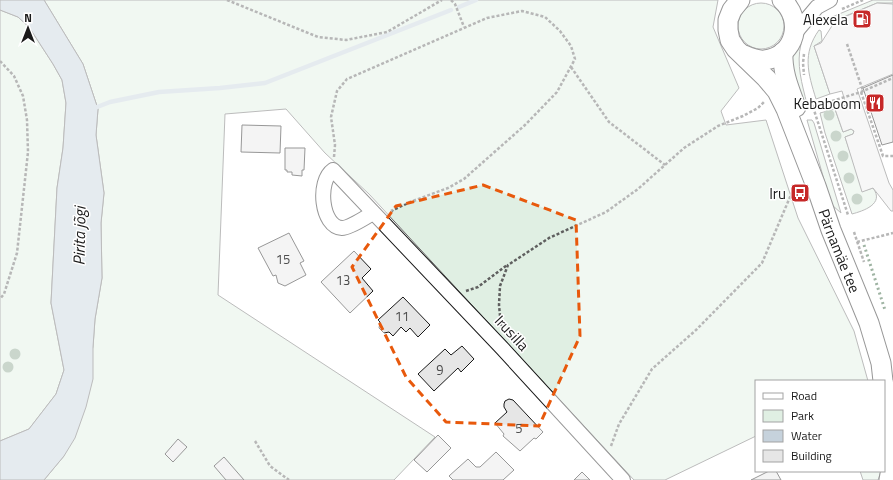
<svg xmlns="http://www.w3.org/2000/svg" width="893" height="480" font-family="'Titillium Web',sans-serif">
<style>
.green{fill:#e0efe3;stroke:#6a6a6a}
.parking{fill:#ededed;stroke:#6a6a6a}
.water{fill:#c6d2dc;stroke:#6a6a6a}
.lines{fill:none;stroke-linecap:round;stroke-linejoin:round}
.stream{stroke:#c6d2dc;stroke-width:4.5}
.building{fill:#e6e6e6;stroke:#1a1a1a}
.minor-casing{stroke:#1a1a1a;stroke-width:16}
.secondary-casing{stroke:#1a1a1a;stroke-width:21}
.path{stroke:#5f5f5f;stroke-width:2.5;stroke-dasharray:3 2;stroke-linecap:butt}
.minor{stroke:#fff;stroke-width:14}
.secondary{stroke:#fff;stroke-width:19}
.hedge{stroke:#2b5a34;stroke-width:3;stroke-dasharray:2 3;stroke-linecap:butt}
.tree{fill:#8aa48f}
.marked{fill:none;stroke:#e8590c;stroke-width:3;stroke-dasharray:8 5;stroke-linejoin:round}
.labels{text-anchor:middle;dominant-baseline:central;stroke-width:3;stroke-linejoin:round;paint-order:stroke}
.number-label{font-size:13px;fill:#4d4d4d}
.poi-label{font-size:15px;fill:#1a1a1a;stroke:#fff;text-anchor:end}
.street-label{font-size:15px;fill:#1a1a1a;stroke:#fff}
.water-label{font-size:16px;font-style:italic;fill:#1a1a1a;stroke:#fff}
</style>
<rect width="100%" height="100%" fill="#fff"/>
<g class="green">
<path d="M 44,0 L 718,0 L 713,27 L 739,88 L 721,111 L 726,125 L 766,120 L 798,218 L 854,331 L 868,381 L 756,381 L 756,436 L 665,480 L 634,480 L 369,194 L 325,153 L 286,109 L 225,114 L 218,295 L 435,437 L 394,480 L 44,480 L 64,456 L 93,347 L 95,319 L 102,278 L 101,223 L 104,193 L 96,135 L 98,109 L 83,64 Z"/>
<path d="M 873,0 L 893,0 L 893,3 L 877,3 L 836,20 L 827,19 Z"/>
<circle cx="761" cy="26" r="23"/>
<path d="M 0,10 L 18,17 L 29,27 L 53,64 L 62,80 L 66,103 L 63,148 L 57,188 L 51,303 L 64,370 L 56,394 L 29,429 L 0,441 Z"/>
<path d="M 819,30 L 821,31 L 822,41 L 814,46 L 830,94 L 816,99 C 808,73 802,54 819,30 Z"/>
<path d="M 799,41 L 801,44 C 796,64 802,84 807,104 L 808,108 L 804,110 L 792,77 L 792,55 Z"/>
<path d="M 835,109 L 843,132 L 851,129 L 854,131 L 853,134 L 845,137 L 863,191 L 873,188 C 885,204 863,211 852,214 L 825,133 L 820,113 Z"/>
<path d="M 807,120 L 812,120 L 814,123 L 841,213 L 832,205 L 829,197 Z"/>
<path d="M 860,471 L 881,471 L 878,480 L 863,480 Z"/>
</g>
<path class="parking" d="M 877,3 L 893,4 L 893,74 L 857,89 L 889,183 L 893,190 L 893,211 L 891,211 L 873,188 L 862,192 L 845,137 L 853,134 L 854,131 L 851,129 L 843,132 L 835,109 L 846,105 L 842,91 L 830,94 L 814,46 L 821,43 L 835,21 Z"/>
<path class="water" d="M 0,0 L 44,0 L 83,64 L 98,109 L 96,135 L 104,193 L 101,223 L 102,278 L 95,319 L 93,347 L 93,379 L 86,407 L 75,438 L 64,456 L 44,480 L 0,480 L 0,441 L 29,429 L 56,394 L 64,370 L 51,303 L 57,188 L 63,148 L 66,103 L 62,80 L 53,64 L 29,27 L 18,17 L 0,10 Z"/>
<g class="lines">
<g class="stream">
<path d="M 459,7 L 476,0"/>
<path d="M 92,109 L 110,102 L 159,92 L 220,88 L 265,83 L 451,10"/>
</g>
</g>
<g class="building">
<path d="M 893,75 L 893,142 L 882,145 L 863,88 Z"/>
<path d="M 242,125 L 281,126 L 280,153 L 241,152 Z"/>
<path d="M 285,148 L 305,148 L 304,170 L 302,170 L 302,176 L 292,175 L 292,172 L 287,172 L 287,170 L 285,170 Z"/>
<path d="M 289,233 L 304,261 L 300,263 L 306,275 L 285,286 L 278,283 L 276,275 L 273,276 L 258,248 Z"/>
<path d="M 354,251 L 371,269 L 362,278 L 373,291 L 350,313 L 321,282 Z"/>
<path d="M 403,297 L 430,325 L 418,337 L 410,328 L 406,332 L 401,327 L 393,336 L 389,332 L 384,333 L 379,328 L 380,322 L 378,320 Z"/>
<path d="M 462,346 L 474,359 L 461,372 L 458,368 L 434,391 L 418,374 L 445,349 L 451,355 Z"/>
<path d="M 509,399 L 513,400 L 543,432 L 536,439 L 534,438 L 520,451 L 503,436 L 504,434 L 495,423 L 507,412 L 504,407 L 504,404 L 505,401 Z"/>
<path d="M 438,435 L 451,448 L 427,472 L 414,460 Z"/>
<path d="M 178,439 L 187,447 L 173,462 L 165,454 Z"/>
<path d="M 496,452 L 514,470 L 503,480 L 453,480 L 449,476 L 468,459 L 476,467 L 480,467 Z"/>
<path d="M 224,457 L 244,480 L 226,480 L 214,466 Z"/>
<path d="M 769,471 L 776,471 L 781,480 L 751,480 Z"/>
<path d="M 582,472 L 590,480 L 574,480 Z"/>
</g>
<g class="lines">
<defs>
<g id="minor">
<path d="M 795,33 L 817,7 L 830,0"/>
<path d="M 373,213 C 366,217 350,228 342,228 C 321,227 317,181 333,170 L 502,348 L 623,480"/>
</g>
<g id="secondary">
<path id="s1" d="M 740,0 L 732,10 L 728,20 L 728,30 L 730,40 L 736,49 L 766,78 L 777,91 L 786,109 L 816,186 L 831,230 L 869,323 L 881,363 L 883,381"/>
<path d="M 783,52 C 782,72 789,88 796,107"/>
<path d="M 744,55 C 751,58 758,61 765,60 C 796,55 804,20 782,0"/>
<path d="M 884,385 L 888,416 L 892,429"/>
<path d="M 888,416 L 891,469 L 889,480"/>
</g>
</defs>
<use href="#minor" class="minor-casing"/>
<use href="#secondary" class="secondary-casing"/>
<g class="path">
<path d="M 227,0 L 318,37 L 346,40 L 387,32 L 442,0"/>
<path d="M 451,0 L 455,4 L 464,27"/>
<path d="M 842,9 L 863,0"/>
<path d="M 847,44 L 863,91"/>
<path d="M 804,54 L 803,63 L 804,75"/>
<path d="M 0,61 L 14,76 L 23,96 L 27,120 L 28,152 L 17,253 L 4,294 L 0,299"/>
<path d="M 571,67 L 609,122 L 665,165"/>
<path d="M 861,92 L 883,156 L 893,156"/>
<path d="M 813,107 L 848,215"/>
<path d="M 813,107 L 861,92 L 893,78"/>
<path d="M 334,157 L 335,145 L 331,117 L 337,91 L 347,79 L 487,18 L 522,11 L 545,17 L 560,31 L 571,46 L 575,59 L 557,92 L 525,125 L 464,179 L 448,188 L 410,202 L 391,211"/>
<path d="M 854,232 L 864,262"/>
<path d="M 857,242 L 893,233"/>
<path d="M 466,291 L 478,287 L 507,265"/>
<path d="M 501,326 L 499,305 L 500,286 L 508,265 L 549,238 L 606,212 L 638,189 L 684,148 L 718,126 L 743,116 L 758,108 L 764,102"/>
<path d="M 255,441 L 270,466 L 289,480"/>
<path d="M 611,446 L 619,424 L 652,369 L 696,330 L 762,263 L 793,190 L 798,185"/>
</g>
<use href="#minor" class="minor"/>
<use href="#secondary" class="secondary"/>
<path class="hedge" d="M 864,245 L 885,310"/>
</g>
<g class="tree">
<circle cx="829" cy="115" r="5.5"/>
<circle cx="836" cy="136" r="5.5"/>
<circle cx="843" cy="156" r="5.5"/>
<circle cx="849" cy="178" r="5.5"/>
<circle cx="857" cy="199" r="5.5"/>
<circle cx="15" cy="354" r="5.5"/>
<circle cx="8" cy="367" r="5.5"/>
</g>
<path d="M0 0H893V480H0ZM 483,185 L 576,220 L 580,336 L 539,426 L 446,422 L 406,377 L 352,267 L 396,206 Z" fill="#fff" fill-opacity=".55" fill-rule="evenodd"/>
<path class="marked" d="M 483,185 L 576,220 L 580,336 L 539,426 L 446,422 L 406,377 L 352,267 L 396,206 Z"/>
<defs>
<symbol id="fuel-square" viewBox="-11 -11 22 22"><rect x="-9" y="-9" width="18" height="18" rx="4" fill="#c62828" stroke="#fff"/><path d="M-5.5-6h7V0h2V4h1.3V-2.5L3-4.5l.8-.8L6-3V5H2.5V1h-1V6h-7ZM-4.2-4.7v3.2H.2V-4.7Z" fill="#fff"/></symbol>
<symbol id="restaurant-square" viewBox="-11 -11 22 22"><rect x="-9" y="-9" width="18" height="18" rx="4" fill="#c62828" stroke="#fff"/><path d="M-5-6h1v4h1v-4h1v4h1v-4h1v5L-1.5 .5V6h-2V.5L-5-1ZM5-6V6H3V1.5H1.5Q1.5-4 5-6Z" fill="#fff"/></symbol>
<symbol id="bus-square" viewBox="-11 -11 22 22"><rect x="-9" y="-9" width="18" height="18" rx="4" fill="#c62828" stroke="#fff"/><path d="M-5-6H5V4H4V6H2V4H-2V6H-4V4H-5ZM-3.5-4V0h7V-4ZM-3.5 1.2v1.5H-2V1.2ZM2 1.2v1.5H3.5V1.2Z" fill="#fff"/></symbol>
</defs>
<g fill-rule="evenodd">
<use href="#fuel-square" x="851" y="8" width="22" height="22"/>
<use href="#restaurant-square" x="864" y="92" width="22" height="22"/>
<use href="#bus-square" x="789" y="182" width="22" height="22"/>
</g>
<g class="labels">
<g class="number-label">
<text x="283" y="259">15</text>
<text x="343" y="280">13</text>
<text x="402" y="316">11</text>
<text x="440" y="370">9</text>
<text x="519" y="428">5</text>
</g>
<g class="poi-label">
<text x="848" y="19">Alexela</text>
<text x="861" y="103">Kebaboom</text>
<text x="786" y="193">Iru</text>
</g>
<g class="street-label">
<text stroke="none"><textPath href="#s1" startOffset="285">Pärnamäe tee</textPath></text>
<text transform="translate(512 333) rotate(47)">Irusilla</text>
</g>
<g class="water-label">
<text transform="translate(79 236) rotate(-89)">Pirita jõgi</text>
</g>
</g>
<rect x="755" y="380" width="130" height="92" fill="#ffffff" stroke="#a3a3a3"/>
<rect x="763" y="393" width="20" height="6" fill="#ffffff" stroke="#a3a3a3"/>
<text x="791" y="400" font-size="12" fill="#1a1a1a">Road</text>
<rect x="763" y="410" width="20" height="12" fill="#e0efe3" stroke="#a3a3a3"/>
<text x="791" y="420" font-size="12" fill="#1a1a1a">Park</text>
<rect x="763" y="430" width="20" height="12" fill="#c6d2dc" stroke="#a3a3a3"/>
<text x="791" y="440" font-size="12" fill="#1a1a1a">Water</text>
<rect x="763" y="450" width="20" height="12" fill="#e6e6e6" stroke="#a3a3a3"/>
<text x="791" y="460" font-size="12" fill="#1a1a1a">Building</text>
<g transform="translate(28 28)" stroke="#ffffff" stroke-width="3" paint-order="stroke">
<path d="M0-3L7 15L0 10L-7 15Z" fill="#1a1a1a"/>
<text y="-6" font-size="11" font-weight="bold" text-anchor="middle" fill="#1a1a1a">N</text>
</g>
</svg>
